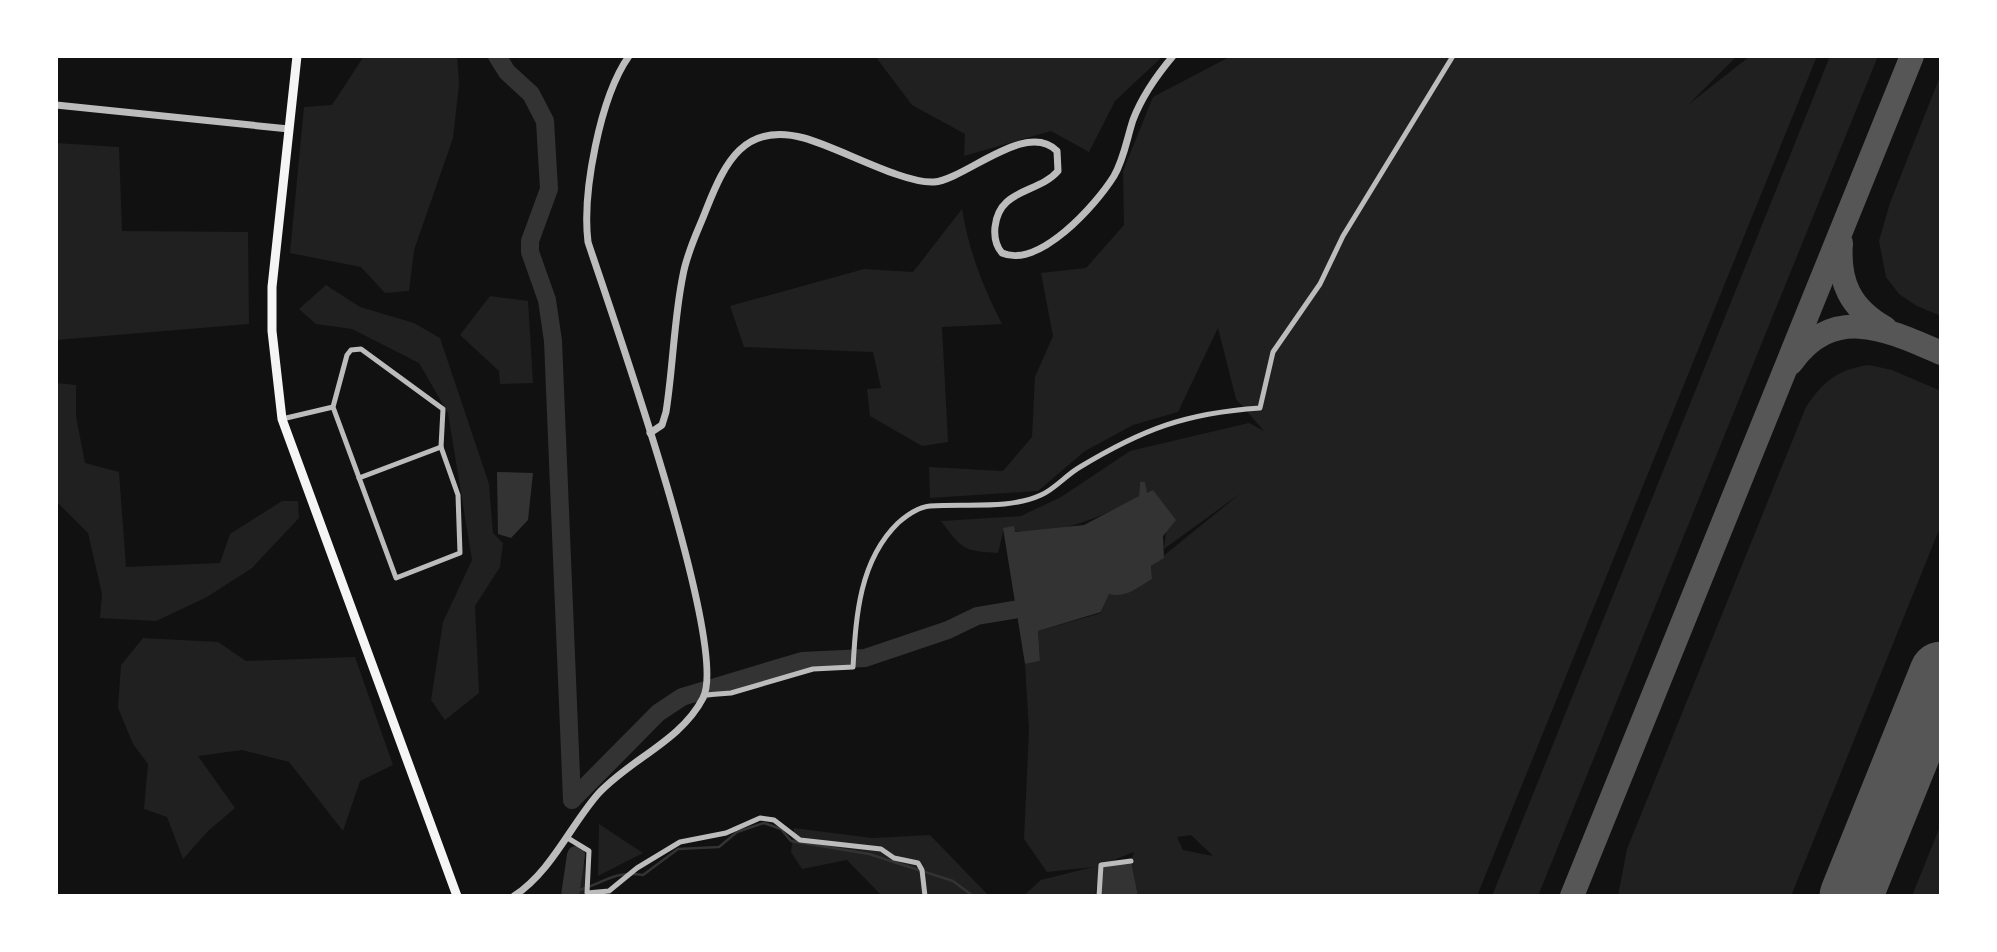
<svg xmlns="http://www.w3.org/2000/svg" width="1997" height="952" font-family="'Sofia Sans Condensed',sans-serif">
<style>
.green{fill:#202020;fill-rule:evenodd}
.water{fill:#333}
.lines{fill:none;stroke-linecap:round;stroke-linejoin:round}
.stream{stroke:#333;stroke-width:2.5}
.river{stroke:#333;stroke-width:18}
.taxiway{stroke:#565656;stroke-width:24}
.runway{stroke:#565656;stroke-width:63}
.minor{stroke:#bcbcbc;stroke-width:5}
.tertiary{stroke:#bcbcbc;stroke-width:7}
.primary{stroke:#f5f5f5;stroke-width:9}
</style>
<rect width="100%" height="100%" fill="#111"/>
<g class="green">
<path d="M 364,56 L 457,56 L 459,84 L 453,138 L 414,250 L 409,291 L 385,293 L 361,267 L 290,253 L 304,107 L 332,105 Z"/>
<path d="M 875,56 L 1163,56 L 1115,101 L 1089,152 L 1051,131 L 964,156 L 965,134 L 912,105 Z"/>
<path d="M 1231,56 L 1737,56 L 1688,105 L 1750,56 L 1817,56 L 1477,896 L 1138,896 L 1131,861 L 1134,852 L 1101,865 L 1095,896 L 1023,896 L 1041,880 L 1093,867 L 1047,872 L 1024,839 L 1029,730 L 1025,664 L 1040,661 L 1038,631 L 1101,613 L 1109,593 C 1127,598 1137,588 1152,579 L 1151,566 L 1241,493 L 1164,549 L 1166,530 L 1146,493 L 1145,482 L 1140,482 L 1139,496 C 1107,516 1040,543 1004,528 L 998,553 C 963,551 962,549 941,521 L 1021,516 L 1061,497 L 1130,451 L 1249,423 L 1264,431 L 1236,399 L 1218,328 L 1178,412 L 1133,425 L 1085,451 L 1038,491 L 930,498 L 929,467 L 1003,471 L 1032,437 L 1035,377 L 1053,336 L 1041,273 L 1086,268 L 1124,225 L 1123,171 L 1153,97 ZM 1191,835 L 1213,856 L 1183,850 L 1177,837 Z"/>
<path d="M 1830,56 L 1878,56 L 1538,896 L 1492,896 Z"/>
<path d="M 1941,74 L 1941,316 L 1917,306 L 1899,294 L 1886,277 L 1879,241 L 1890,203 Z"/>
<path d="M 56,143 L 119,147 L 122,231 L 248,232 L 249,324 L 56,340 Z"/>
<path d="M 962,209 C 969,251 983,287 1002,324 L 942,327 L 948,442 L 922,446 L 870,416 L 867,389 L 881,388 L 873,352 L 744,347 L 730,306 L 864,269 L 913,272 Z"/>
<path d="M 326,285 L 360,307 L 414,323 L 440,338 L 489,484 L 493,533 L 503,543 L 500,567 L 475,606 L 479,693 L 445,720 L 431,700 L 443,622 L 472,560 L 448,413 L 419,363 L 352,329 L 316,324 L 299,309 Z"/>
<path d="M 490,296 L 528,301 L 533,383 L 500,384 L 499,371 L 460,335 Z"/>
<path d="M 1869,365 L 1892,370 L 1941,391 L 1941,525 L 1791,896 L 1618,896 L 1627,849 L 1806,407 C 1823,381 1839,369 1869,365 Z"/>
<path d="M 56,383 L 76,385 L 76,416 L 85,463 L 119,472 L 126,567 L 220,563 L 230,534 L 282,501 L 298,501 L 299,518 L 252,568 L 207,597 L 156,621 L 100,618 L 102,594 L 88,533 L 56,501 Z"/>
<path d="M 143,638 L 218,642 L 246,661 L 355,657 L 393,765 L 360,781 L 343,831 L 289,762 L 242,750 L 198,756 L 235,808 L 208,831 L 183,859 L 167,817 L 144,809 L 148,764 L 133,744 L 118,708 L 121,665 Z"/>
<path d="M 599,824 L 643,853 L 598,876 Z"/>
<path d="M 1941,824 L 1941,896 L 1912,896 Z"/>
<path d="M 794,828 L 872,838 L 930,835 L 989,896 L 882,896 L 847,860 L 802,869 L 791,852 Z"/>
<path d="M 584,858 L 586,896 L 563,896 L 573,860 Z"/>
</g>
<g class="water">
<path d="M 497,472 L 533,473 L 528,520 L 511,538 L 498,534 Z"/>
<path d="M 1140,482 L 1145,482 L 1147,493 L 1153,490 L 1176,520 L 1163,536 L 1164,558 L 1151,566 L 1152,579 C 1137,588 1127,598 1109,594 L 1101,612 L 1038,631 L 1040,661 L 1025,664 L 1003,528 L 1014,526 L 1015,532 L 1084,525 L 1139,496 Z"/>
<path d="M 1131,861 L 1138,896 L 1099,896 L 1101,865 Z"/>
</g>
<g class="lines">
<path class="stream" d="M 575,896 L 576,891 C 603,884 614,870 643,875 L 678,849 L 719,847 L 737,832 L 764,823 L 781,829 L 791,841 L 869,854 L 953,881 L 973,896"/>
<g class="river">
<path d="M 497,56 L 507,72 L 531,94 L 545,121 L 549,189 L 530,241 L 530,252 L 547,300 L 553,341 L 572,800"/>
<path d="M 572,800 L 658,713 L 682,697 L 802,661 L 865,658 L 948,630 L 977,616 L 1018,609"/>
<path d="M 570,896 L 576,855"/>
</g>
<g class="taxiway">
<path d="M 1841,243 C 1838,282 1850,308 1885,328"/>
<path d="M 1791,363 C 1834,303 1888,330 1941,353"/>
<path d="M 1572,896 L 1912,56"/>
</g>
<path class="runway" d="M 1851,896 L 1941,673"/>
<g class="minor">
<path d="M 282,419 L 333,407 L 396,578 L 460,553 L 458,495 L 441,447 L 443,409 L 361,349 L 351,350 L 347,355 L 333,407"/>
<path d="M 359,478 L 441,447"/>
<path d="M 705,695 L 731,693 L 813,669 L 853,667 C 856,617 859,561 898,523 C 907,515 918,507 930,506 C 966,503 1008,510 1041,495 C 1055,489 1066,475 1080,467 C 1143,429 1186,413 1260,408 L 1273,352 L 1320,284 L 1343,236 L 1453,56"/>
<path d="M 566,837 L 589,851 L 587,893 L 609,891 L 637,868 L 680,842 L 726,833 L 760,818 L 774,820 L 800,840 L 881,849 L 894,858 L 918,863 L 922,870 L 925,896"/>
<path d="M 1099,896 L 1101,865 L 1131,861"/>
</g>
<g class="tertiary">
<path d="M 56,105 L 289,129"/>
<path d="M 650,433 L 662,425 L 666,412 C 673,368 674,318 683,275 C 687,252 698,231 706,210 C 725,162 744,122 804,138 C 838,147 903,184 934,182 C 966,179 1026,120 1057,151 L 1058,171 C 1038,194 999,188 995,227 C 994,237 995,245 1002,253 C 1039,269 1096,205 1114,176 C 1124,159 1127,138 1133,120 C 1142,96 1157,75 1173,56"/>
<path d="M 514,896 C 551,872 570,826 598,794 C 630,759 681,741 703,698 C 730,647 611,312 588,242 C 582,193 600,97 629,56"/>
</g>
<path class="primary" d="M 297,56 L 272,287 L 272,331 L 282,419 L 457,896"/>
</g>
<rect width="1997" height="952" fill="none" stroke="#ffffff" stroke-width="116"/>
</svg>
